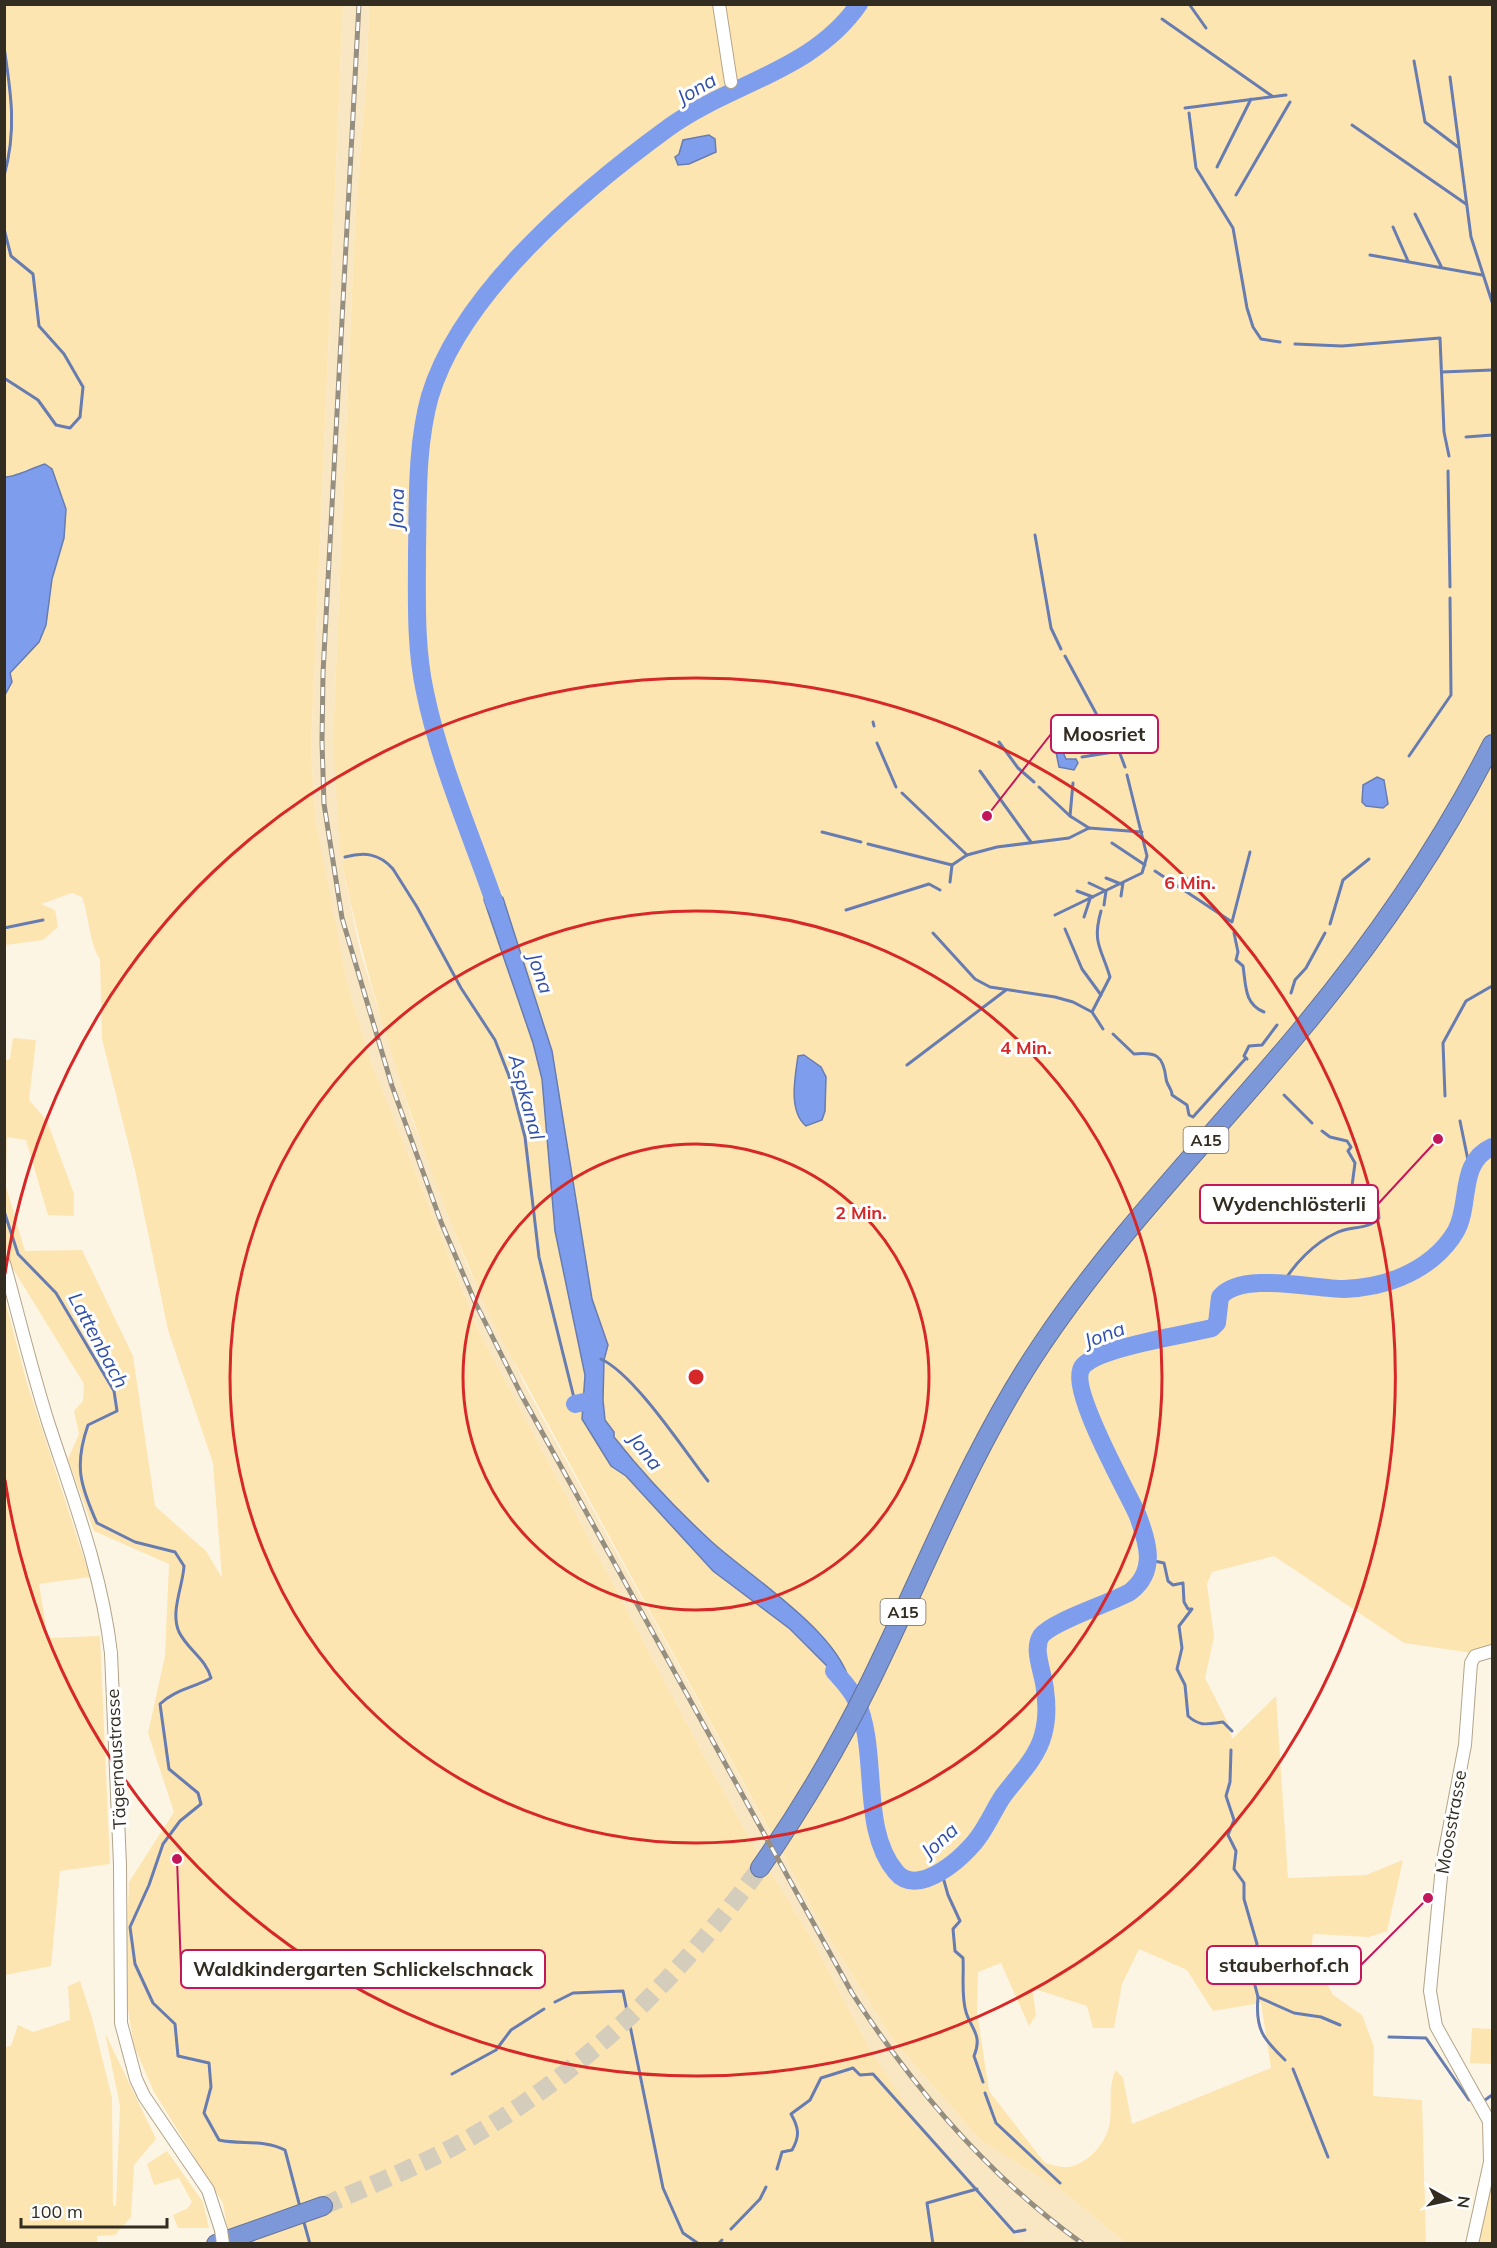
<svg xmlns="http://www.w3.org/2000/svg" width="1497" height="2248" font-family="Mulish,sans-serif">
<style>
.built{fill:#f9e7c3}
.green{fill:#fde5b2;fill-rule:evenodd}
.water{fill:#7e9eed;stroke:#677cb0;stroke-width:1.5}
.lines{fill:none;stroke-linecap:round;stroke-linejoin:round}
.stream{stroke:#677cb0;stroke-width:3}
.river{stroke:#7e9eed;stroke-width:18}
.highway-tunnel{stroke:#d4cdbc;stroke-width:18;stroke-dasharray:18 9;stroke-linecap:butt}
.minor-casing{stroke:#b2a489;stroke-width:14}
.highway-casing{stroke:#637298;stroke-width:20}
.minor{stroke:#fff;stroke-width:12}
.highway{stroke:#7d98d8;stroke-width:18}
.rail-casing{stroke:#968f80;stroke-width:5}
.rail{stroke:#fff;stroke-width:3;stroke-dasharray:9;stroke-linecap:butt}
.minor-bridge-casing{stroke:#b2a489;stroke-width:14;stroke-linecap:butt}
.minor-bridge{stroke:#fff;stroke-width:12}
.ring{fill:none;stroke:#d62828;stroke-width:3}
.labels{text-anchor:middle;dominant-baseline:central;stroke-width:6;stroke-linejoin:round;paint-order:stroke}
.shield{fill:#fff;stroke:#706b64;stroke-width:1.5}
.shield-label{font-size:16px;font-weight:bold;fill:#322c21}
.street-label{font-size:18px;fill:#322c21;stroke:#fff}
.water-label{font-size:20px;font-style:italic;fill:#304faa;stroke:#fff}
.centre{fill:#d62828;stroke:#fff;stroke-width:3}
.ring-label{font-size:18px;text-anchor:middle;font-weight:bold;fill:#d62828;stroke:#fff;stroke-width:6;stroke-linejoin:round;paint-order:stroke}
.leader{fill:none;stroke:#c2185b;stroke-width:2}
.callout-dot{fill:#c2185b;stroke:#fff;stroke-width:2}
.callout{fill:#fff;stroke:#c2185b;stroke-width:2}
.callout-label{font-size:20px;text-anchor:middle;font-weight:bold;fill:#322c21}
</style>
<rect width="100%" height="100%" fill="#fdf5e3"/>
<path class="built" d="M 343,5 L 369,5 L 367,69 L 355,219 L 333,740 L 345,857 L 342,865 L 360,950 L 412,1119 L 468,1267 L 527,1389 L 820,1923 L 893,2040 L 981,2141 L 1061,2190 L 1126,2243 L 1027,2243 L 1015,2237 L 904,2106 L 872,2053 L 811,1937 L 749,1837 L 708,1763 L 478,1329 L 371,1061 L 347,982 L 329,897 L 316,823 L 311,750 Z"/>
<g class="green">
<path d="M 5,5 L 343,5 L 311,750 L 316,823 L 347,982 L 371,1061 L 478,1329 L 708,1763 L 749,1837 L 811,1937 L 872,2053 L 924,2132 L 1015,2237 L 1027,2243 L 230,2243 L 223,2203 L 154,2092 L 134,2046 L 125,1992 L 129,1882 L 174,1812 L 148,1733 L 165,1656 L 169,1564 L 94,1531 L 68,1459 L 79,1434 L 74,1411 L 83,1401 L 84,1384 L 10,1264 L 5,1243 L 4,1061 L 10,1059 L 13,1038 L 36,1040 L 29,1100 L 47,1121 L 74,1194 L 74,1216 L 48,1215 L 26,1140 L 7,1137 L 6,1187 L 25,1251 L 82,1250 L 133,1356 L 155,1506 L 206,1551 L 222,1578 L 213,1463 L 168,1330 L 135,1170 L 102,1039 L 100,959 C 91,949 88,913 82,897 L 72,893 L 41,904 L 55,910 L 58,927 L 43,940 L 5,945 L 5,695 L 10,673 L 39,642 L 46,625 L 52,579 L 64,538 L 26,469 L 11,478 L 5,477 Z"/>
<path d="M 369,5 L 1492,5 L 1492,1651 L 1475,1656 L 1466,1652 L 1404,1643 L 1274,1556 L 1212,1572 L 1207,1584 L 1214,1637 L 1205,1678 L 1228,1723 L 1232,1739 L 1276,1696 L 1288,1878 L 1366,1875 L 1403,1860 L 1387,1931 L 1369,1937 L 1313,1934 L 1311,1954 L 1333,1995 L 1362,2015 L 1374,2047 L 1373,2096 L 1422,2100 L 1426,2243 L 1126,2243 L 1061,2190 L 981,2141 L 893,2040 L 820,1923 L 494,1325 C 428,1177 376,1023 342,865 L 345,857 L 340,852 L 333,740 L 355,219 L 367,70 ZM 484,900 L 529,982 L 552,1051 L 592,1299 L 608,1345 L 604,1360 L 603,1400 L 605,1420 L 614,1432 L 614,1437 C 644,1475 676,1508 711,1541 C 746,1574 850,1639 850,1689 L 790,1629 L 713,1571 L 626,1476 L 611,1466 L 582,1419 L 585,1375 L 555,1231 L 542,1079 L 533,1043 ZM 1139,1949 L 1187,1970 L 1213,2011 L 1261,2003 L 1271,2068 L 1132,2124 L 1123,2078 L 1116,2070 C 1108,2085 1112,2104 1110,2121 C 1108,2141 1089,2164 1068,2167 C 1061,2168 1051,2164 1045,2163 L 989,2091 L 977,2012 L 978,1972 L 1001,1963 L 1029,2026 L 1036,2015 L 1032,1988 L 1087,2006 L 1093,2028 L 1114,2028 L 1122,1984 Z"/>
<path d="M 4,1297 L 27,1383 L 90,1577 L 39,1584 L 48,1638 L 100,1636 L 110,1864 L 60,1871 L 51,1966 L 5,1975 Z"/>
<path d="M 80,1981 L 92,2018 L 112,2098 L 113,2206 L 116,2206 L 120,2106 L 105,2033 L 156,2139 L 134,2165 L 131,2217 L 115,2235 L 97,2236 L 97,2243 L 5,2243 L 5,2047 L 11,2046 L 18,2025 L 33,2032 L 70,2020 L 68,1986 Z"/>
<path d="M 1472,2028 L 1492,2029 L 1492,2064 L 1470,2063 Z"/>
<path d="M 1492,2122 L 1492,2243 L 1472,2244 Z"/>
<path d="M 167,2151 L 203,2202 L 209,2228 L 178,2228 L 173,2215 L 188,2208 L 192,2202 L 179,2178 L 154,2185 L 147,2164 Z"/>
</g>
<g class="water">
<path d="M 709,135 L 715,139 L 716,152 L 689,164 L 678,165 L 675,157 L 679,154 L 683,140 Z"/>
<path d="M 45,464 L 52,469 L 66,509 L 64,538 L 52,579 L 46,625 L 39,642 L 10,673 L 12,682 L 5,695 L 5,477 C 14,478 34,467 45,464 Z"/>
<path d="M 1059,743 L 1066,759 L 1076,759 L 1078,763 L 1074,770 L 1059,767 L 1055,747 Z"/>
<path d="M 1377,777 L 1384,780 L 1388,804 L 1383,808 L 1366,806 L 1362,802 L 1363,785 Z"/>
<path d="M 487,882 L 503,898 L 552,1051 L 592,1299 L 608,1345 L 604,1360 L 603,1400 L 605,1420 L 614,1432 L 614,1437 C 644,1475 676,1509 712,1542 C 749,1576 847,1637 851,1690 L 790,1629 L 713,1571 L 626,1476 L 611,1466 L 582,1419 L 585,1375 L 555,1231 L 542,1079 L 533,1043 L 484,900 Z"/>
<path d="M 804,1055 L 821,1067 L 826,1077 L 825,1111 L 822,1120 L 806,1126 C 788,1111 795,1077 798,1056 Z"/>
</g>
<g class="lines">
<g class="stream">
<path d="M 1189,4 L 1206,28"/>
<path d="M 1162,19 L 1272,96"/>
<path d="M 4,47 C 11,93 17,130 4,176"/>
<path d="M 1414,61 L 1425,122 L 1458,147"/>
<path d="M 1450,77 L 1471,237 L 1492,302"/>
<path d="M 1185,108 L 1286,95"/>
<path d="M 1189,113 L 1196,168 L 1233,228 L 1247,308 L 1253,327 L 1261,339 L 1280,342"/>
<path d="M 1352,125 L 1466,204"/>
<path d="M 1217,167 L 1251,99"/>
<path d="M 1236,195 L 1290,102"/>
<path d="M 1415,214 L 1441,266"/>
<path d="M 1393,227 L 1408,261"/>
<path d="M 4,229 L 11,256 L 33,274 L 39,326 L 64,354 L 83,387 L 80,417 L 70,428 L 56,425 L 38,400 L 4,378"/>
<path d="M 1370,255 L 1482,275"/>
<path d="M 1295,344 L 1342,346 L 1440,338 L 1444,432 L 1449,456"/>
<path d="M 1442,372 L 1492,370"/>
<path d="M 1466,437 L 1492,435"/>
<path d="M 1448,471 L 1450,587"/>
<path d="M 1035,535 L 1051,628 L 1061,649"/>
<path d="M 1065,656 L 1098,717 L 1113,735 L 1125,767"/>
<path d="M 873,722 L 874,726"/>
<path d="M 999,742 L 1018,768 L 1034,782"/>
<path d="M 877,743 L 896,787"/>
<path d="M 1409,756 L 1451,695 L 1450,598"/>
<path d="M 1082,757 L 1120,751"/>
<path d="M 980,771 L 1031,842"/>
<path d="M 1039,787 L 1070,816 L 1089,828"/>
<path d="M 902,793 L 967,855"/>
<path d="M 1070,816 L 1073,783"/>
<path d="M 822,832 L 861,842"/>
<path d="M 1112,843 L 1145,865"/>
<path d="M 868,844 L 952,865 L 967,855 L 997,847 L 1069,838 L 1089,828 L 1142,832"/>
<path d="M 345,857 C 364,852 379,853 393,869 L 417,907 L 461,988 L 495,1040 L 509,1076 L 525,1137 L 539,1257 L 577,1410"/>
<path d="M 1155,871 L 1232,922 L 1250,852"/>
<path d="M 1106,878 L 1121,884"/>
<path d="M 950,882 L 952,865"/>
<path d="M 1089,883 L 1106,891 L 1104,905"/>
<path d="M 1077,891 L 1093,897"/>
<path d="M 1121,896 L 1123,883"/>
<path d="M 846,910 L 929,884 L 940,890"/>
<path d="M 1055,915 L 1142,873 L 1147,856 L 1127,775"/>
<path d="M 1084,917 L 1090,899"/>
<path d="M 1330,924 L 1343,880 L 1369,859"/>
<path d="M 4,928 L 43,920"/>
<path d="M 1065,929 L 1082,969 L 1101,995"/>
<path d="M 933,933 L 975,979 L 990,987 L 1055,997 L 1073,1002 L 1092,1012 L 1103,1029"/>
<path d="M 1234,933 L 1238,952 L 1236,960 L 1243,966 C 1246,985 1244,1004 1264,1012"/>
<path d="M 1291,993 L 1295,980 L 1306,968 L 1325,933"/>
<path d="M 1092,1012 L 1110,977 C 1101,947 1092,943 1101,911"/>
<path d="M 1113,1034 L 1134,1054 C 1156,1052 1163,1055 1166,1078 C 1166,1085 1172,1088 1172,1095 L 1187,1105 L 1189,1115 L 1193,1117 L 1246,1058"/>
<path d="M 1247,1059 L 1244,1056 L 1249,1046 L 1262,1045 L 1277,1025"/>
<path d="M 907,1065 L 1006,990"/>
<path d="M 1284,1095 L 1312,1123"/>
<path d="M 1445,1096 L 1443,1043 L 1466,1001 L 1492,986"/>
<path d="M 1460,1121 L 1470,1170"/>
<path d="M 4,1211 L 18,1254 L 56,1293 L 114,1391 L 117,1411 L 88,1425 C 74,1465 80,1485 97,1523 L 135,1542 L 175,1552 L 184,1566 C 183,1586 170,1612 179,1632 C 188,1650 206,1659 211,1678 C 193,1688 174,1690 160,1704 L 169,1769 L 198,1793 L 201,1804 L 180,1821 L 163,1844 L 149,1885 L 130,1927 L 135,1964 L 153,2003 L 175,2024 L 178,2056 L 209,2063 L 211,2087 L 204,2113 L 219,2140 C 241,2145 264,2139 285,2150 L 300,2207"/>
<path d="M 1282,1285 C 1293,1265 1314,1243 1336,1233 C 1349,1226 1369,1230 1379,1218 L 1378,1208 L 1352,1186 L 1355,1163 L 1348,1151 L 1351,1147 L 1347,1141 L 1330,1137 L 1322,1131"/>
<path d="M 601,1359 C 635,1375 683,1449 708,1481"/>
<path d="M 1149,1560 L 1164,1563 L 1168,1581 L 1173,1585 L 1183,1583 L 1184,1602 L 1188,1609 L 1192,1609 L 1179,1626 L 1182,1648 L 1177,1669 L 1185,1685 L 1188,1716 C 1200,1727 1208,1724 1223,1722 L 1232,1731"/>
<path d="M 1231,1750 L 1230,1782 L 1226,1796 L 1234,1820 L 1228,1835 L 1236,1851 L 1234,1869 L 1244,1883 L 1244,1899 L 1257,1944 L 1251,1970 L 1258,1997 L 1294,2013 L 1321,2017 L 1340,2025"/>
<path d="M 941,1870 L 948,1895 L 960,1921 L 953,1929 L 955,1951 L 963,1958 C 964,1975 961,1996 966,2012 C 971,2029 983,2035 974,2056 L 983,2082"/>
<path d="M 1258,1997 C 1255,2029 1263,2039 1285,2060"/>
<path d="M 555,2002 L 573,1993 L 623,1991 L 663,2188 L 683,2233 L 699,2244"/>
<path d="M 1389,2037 L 1426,2038 L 1469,2100"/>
<path d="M 1293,2069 L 1328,2157"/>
<path d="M 452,2074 L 496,2050 L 511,2030 L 544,2009"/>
<path d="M 985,2093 L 996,2123 L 1060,2183"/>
<path d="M 1485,2100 L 1492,2095"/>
<path d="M 777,2169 L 782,2152 L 792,2150 C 800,2136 799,2128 791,2114 L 810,2100 L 821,2078 L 853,2068 L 860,2075 L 873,2074 L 1014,2232 L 1025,2230"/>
<path d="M 303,2219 L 310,2244"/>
<path d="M 731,2229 L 760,2199 L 766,2187"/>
<path d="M 718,2244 L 722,2240"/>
<path d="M 933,2244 L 927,2203 L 977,2189"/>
</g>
<g class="river">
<path d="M 495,904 C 471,834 440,765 425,692 C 415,647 417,598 417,552 C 418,502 416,445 430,396 C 461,292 583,190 668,128 C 730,83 813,71 859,4"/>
<path d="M 575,1404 L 593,1400"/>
<path d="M 834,1671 C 842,1680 851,1689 856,1700 C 880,1751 859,1828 896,1872 C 918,1899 966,1856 980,1835 C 989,1822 995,1808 1003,1796 C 1017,1777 1037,1758 1043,1735 C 1047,1721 1047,1704 1045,1690 C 1044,1674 1032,1650 1041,1636 C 1052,1621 1111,1603 1130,1592 C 1157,1571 1148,1544 1138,1516 C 1128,1492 1064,1383 1084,1365 C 1102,1347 1184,1335 1212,1328 L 1217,1323 L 1220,1297 C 1242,1271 1312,1289 1344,1289 C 1363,1288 1383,1285 1401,1277 C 1423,1268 1444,1252 1456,1231 C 1471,1204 1458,1162 1492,1147"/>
</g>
<path class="highway-tunnel" d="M 323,2206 C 362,2189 402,2173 440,2154 C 569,2087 674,1984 760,1868"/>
<defs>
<g id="minor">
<path d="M 719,4 L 731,82"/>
<path d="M 4,1263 C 19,1317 32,1372 49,1425 C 74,1501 102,1574 111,1653 L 120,1865 L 121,2023 L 136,2079 L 144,2096 L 208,2190 L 221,2230"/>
<path d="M 1472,2244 L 1490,2162 L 1489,2121 L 1436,2026 L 1430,1991 L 1442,1866 L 1465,1745 L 1471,1663 L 1475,1656 L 1492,1651"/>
</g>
<g id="highway">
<path d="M 760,1868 C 802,1808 838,1747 870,1682 C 926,1568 971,1449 1042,1344 C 1118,1231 1214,1135 1300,1031 C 1374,942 1440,847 1492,744"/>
<path d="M 216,2244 L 323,2206"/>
</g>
</defs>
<use href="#minor" class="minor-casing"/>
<use href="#highway" class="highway-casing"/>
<use href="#minor" class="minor"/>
<use href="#highway" class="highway"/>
<defs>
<path id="rail" d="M 359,4 L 323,673 L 322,742 L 324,804 L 342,918 L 392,1086 L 441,1222 L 475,1302 L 522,1396 L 852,1993 C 914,2089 989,2177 1083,2244"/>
</defs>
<use href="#rail" class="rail-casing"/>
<use href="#rail" class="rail"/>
<defs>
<path id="minor-bridge" d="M 221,2230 L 223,2244"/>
</defs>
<use href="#minor-bridge" class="minor-bridge-casing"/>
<use href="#minor-bridge" class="minor-bridge"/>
</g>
<g class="ring">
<circle cx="696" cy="1377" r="233"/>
<circle cx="696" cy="1377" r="466"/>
<path d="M5 1274A699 699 0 1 1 5 1480"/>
</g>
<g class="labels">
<g class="shield">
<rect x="1183.5" y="1127" width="45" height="26" rx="4.5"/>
<rect x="880.5" y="1599" width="45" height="26" rx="4.5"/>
</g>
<g class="shield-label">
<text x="1206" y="1140">A15</text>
<text x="903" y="1612">A15</text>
</g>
<g class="street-label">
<text transform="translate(116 1759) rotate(-93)">Tägernaustrasse</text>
<text transform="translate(1451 1822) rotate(-80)">Moosstrasse</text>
</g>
<g class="water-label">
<text transform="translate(696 88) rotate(-30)">Jona</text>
<text transform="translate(396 509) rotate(-89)">Jona</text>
<text transform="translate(541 973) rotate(71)">Jona</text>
<text transform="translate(527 1097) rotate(75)">Aspkanal</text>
<text transform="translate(1104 1334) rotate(-20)">Jona</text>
<text transform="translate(99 1340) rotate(62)">Lattenbach</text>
<text transform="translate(646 1451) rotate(52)">Jona</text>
<text transform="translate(939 1840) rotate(-42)">Jona</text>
</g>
</g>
<circle cx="696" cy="1377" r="9" class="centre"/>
<g class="ring-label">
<text x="1190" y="889">6 Min.</text>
<text x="1026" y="1054">4 Min.</text>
<text x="861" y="1219">2 Min.</text>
</g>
<path class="leader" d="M987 816L1051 734M1438 1139L1378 1204M1428 1898L1361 1965M177 1859L181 1969"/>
<g class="callout-dot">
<circle cx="987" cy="816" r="6"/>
<circle cx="1438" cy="1139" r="6"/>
<circle cx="1428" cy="1898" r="6"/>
<circle cx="177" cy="1859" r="6"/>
</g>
<g class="callout">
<rect x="1051" y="715" width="107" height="38" rx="6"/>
<rect x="1200" y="1185" width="178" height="38" rx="6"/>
<rect x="1207" y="1946" width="154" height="38" rx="6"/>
<rect x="181" y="1950" width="364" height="38" rx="6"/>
</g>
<g class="callout-label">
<text x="1104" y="741">Moosriet</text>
<text x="1289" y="1211">Wydenchlösterli</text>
<text x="1284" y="1972">stauberhof.ch</text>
<text x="363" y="1976">Waldkindergarten Schlickelschnack</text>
</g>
<rect width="1497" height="2248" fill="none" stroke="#322c21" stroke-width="12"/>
<g transform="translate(1449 2200) rotate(98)" stroke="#ffffff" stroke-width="4.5" paint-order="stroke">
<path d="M0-4.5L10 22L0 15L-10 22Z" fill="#322c21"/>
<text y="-9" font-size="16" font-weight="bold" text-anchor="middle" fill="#322c21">N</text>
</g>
<path d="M21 2218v9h146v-9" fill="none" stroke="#322c21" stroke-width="3"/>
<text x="30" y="2218" font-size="18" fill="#322c21" stroke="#ffffff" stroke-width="4.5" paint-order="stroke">100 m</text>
</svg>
